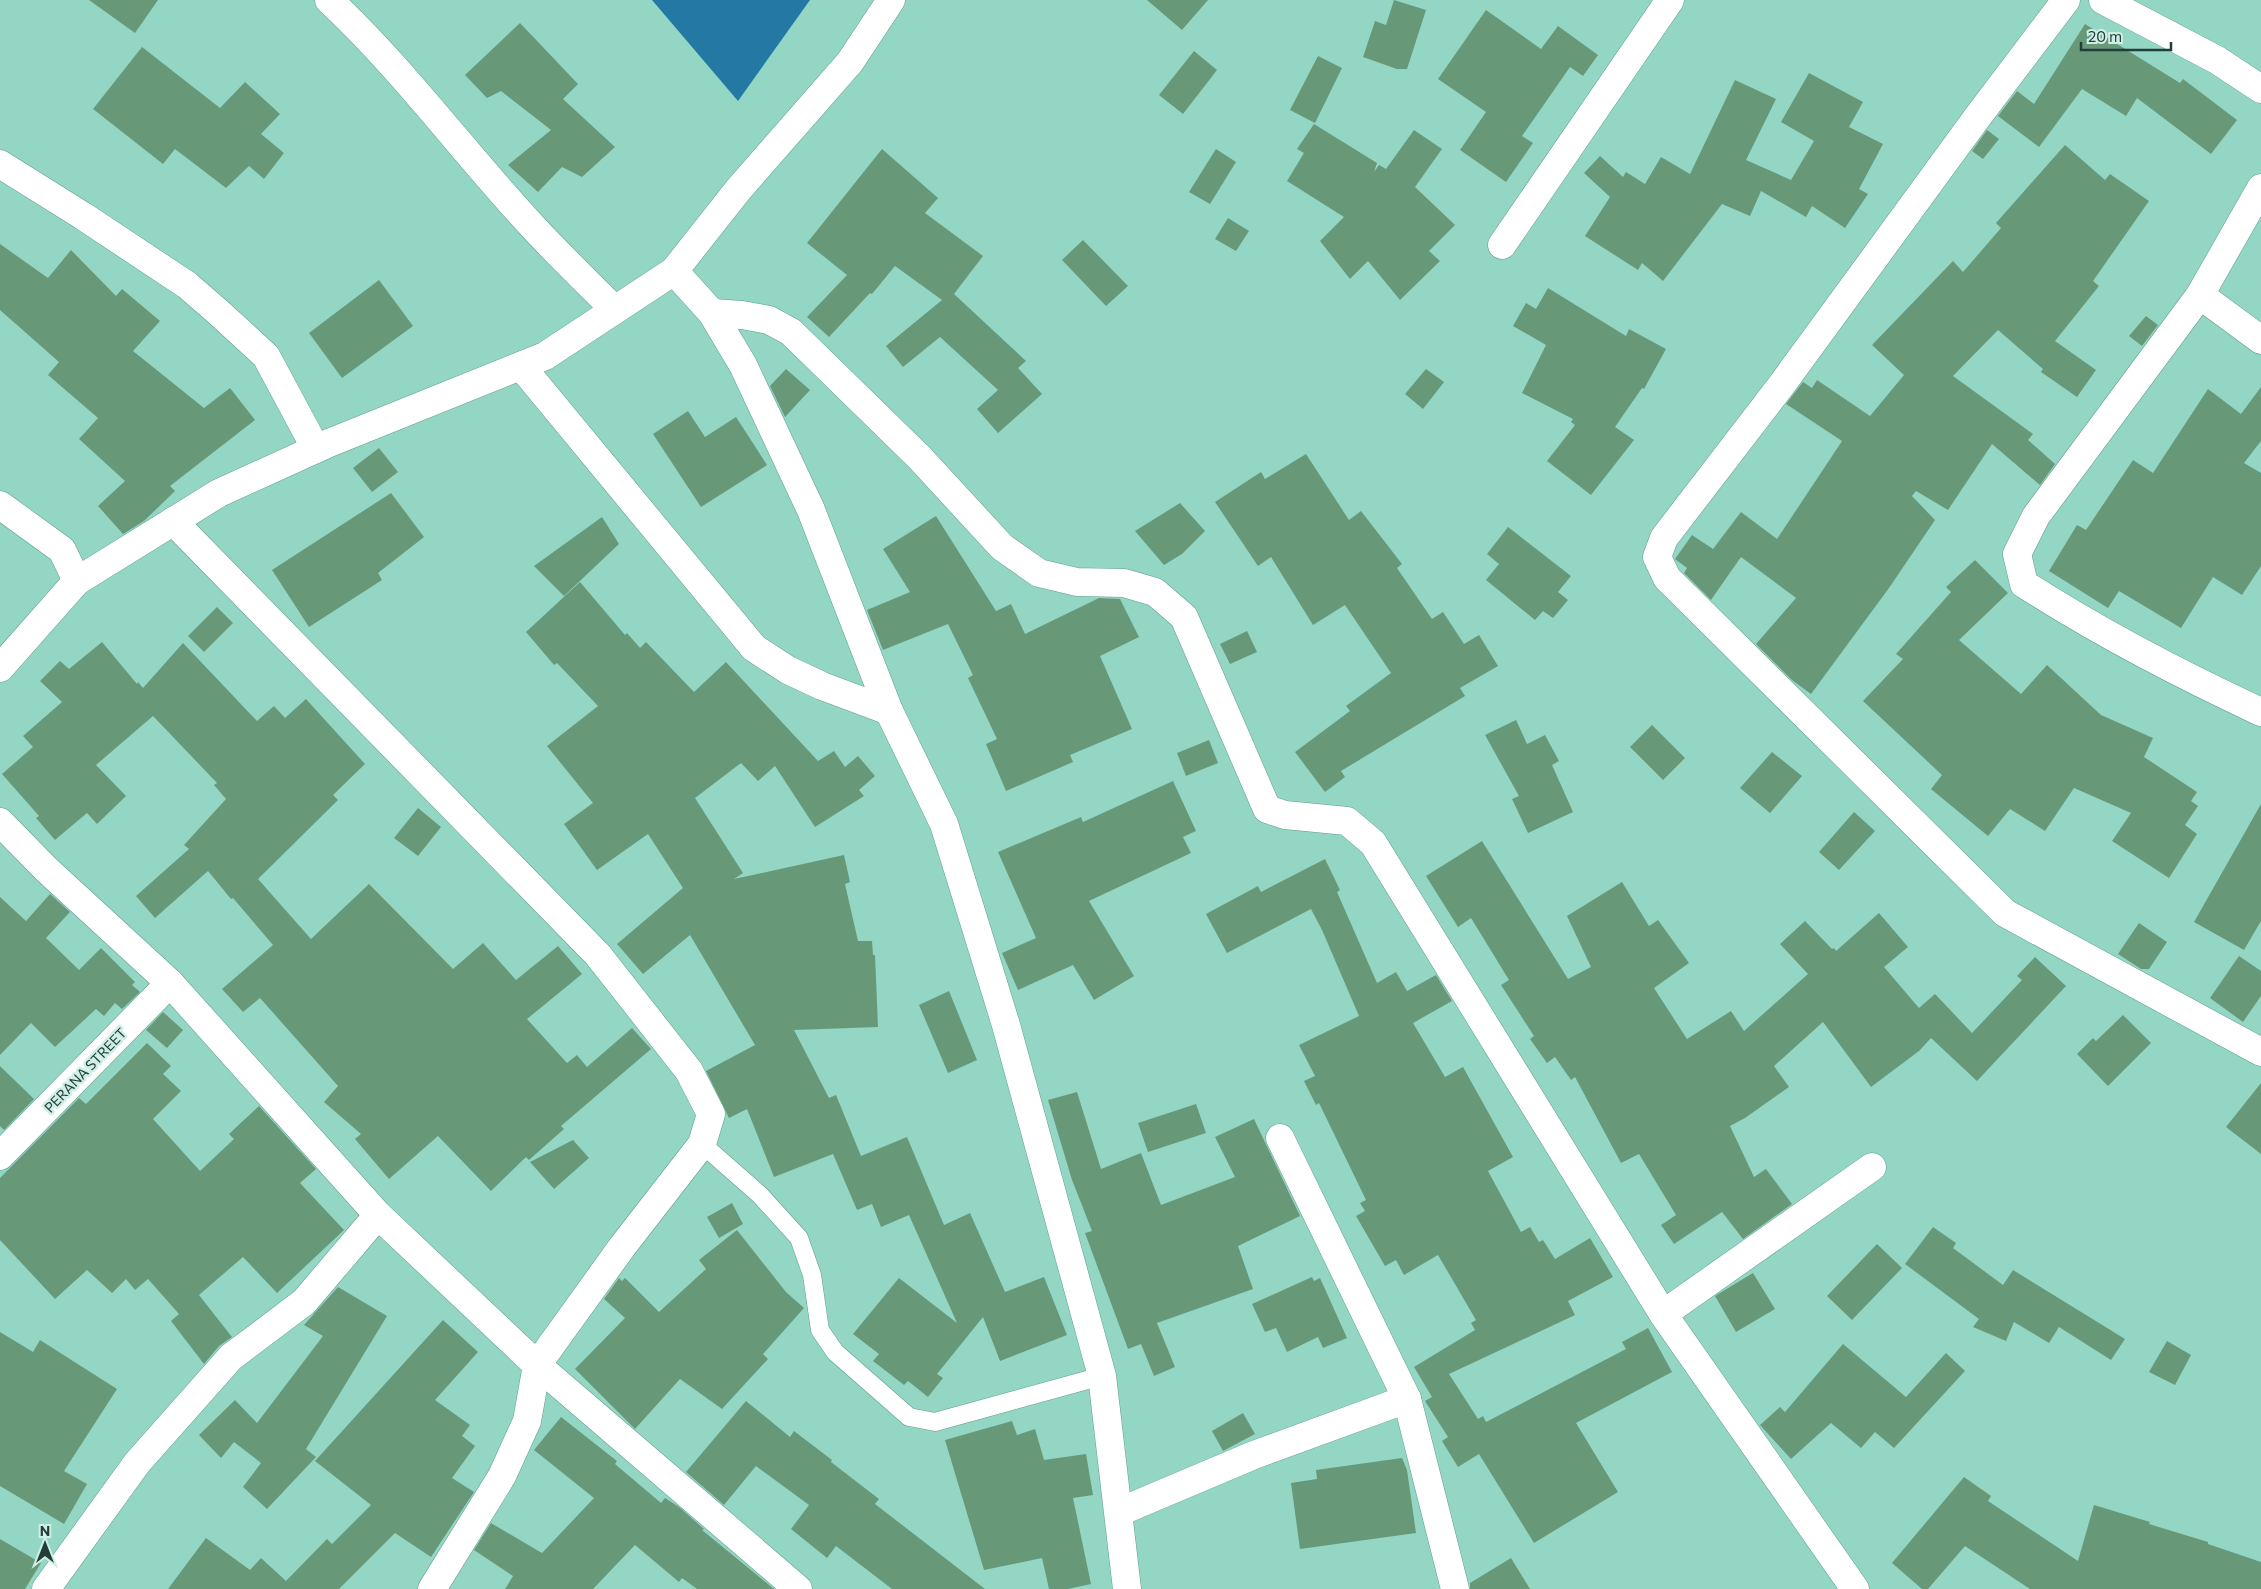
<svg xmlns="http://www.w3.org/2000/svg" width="2261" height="1589" font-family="Commissioner,sans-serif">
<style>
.water{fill:#2379a4}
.building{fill:#679979}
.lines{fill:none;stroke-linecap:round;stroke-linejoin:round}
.service-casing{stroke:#5d9e8d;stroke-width:19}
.minor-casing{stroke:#5d9e8d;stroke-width:29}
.service{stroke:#fff;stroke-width:18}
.minor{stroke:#fff;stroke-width:28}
.labels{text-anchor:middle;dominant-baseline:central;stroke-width:5;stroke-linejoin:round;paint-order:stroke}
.street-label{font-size:14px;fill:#223e37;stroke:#cfefe6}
</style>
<rect width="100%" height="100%" fill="#94d6c4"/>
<path class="water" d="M 652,0 L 810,0 L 738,101 Z"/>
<g class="building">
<path d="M 89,0 L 158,0 L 135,33 Z"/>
<path d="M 1147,0 L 1208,0 L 1182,30 Z"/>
<path d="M 1394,0 L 1426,10 L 1407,69 L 1397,69 L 1363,57 L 1375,21 L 1386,25 Z"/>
<path d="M 1486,10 L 1541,49 L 1558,26 L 1598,55 L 1583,76 L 1570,67 L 1522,136 L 1533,143 L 1506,182 L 1460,150 L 1486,112 L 1438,79 Z"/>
<path d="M 520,23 L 578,84 L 563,99 L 615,147 L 582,177 L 562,167 L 538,192 L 508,165 L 551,130 L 501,91 L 487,98 L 465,75 Z"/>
<path d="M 2085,24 L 2180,83 L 2183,79 L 2237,120 L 2211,154 L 2137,98 L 2126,116 L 2082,89 L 2039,147 L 1998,116 L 2017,91 L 2034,104 Z"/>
<path d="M 142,47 L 220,108 L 245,82 L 280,114 L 261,134 L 284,153 L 264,179 L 249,166 L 226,188 L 175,149 L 163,164 L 93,109 Z"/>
<path d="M 1194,51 L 1217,70 L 1183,114 L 1159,95 Z"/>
<path d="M 1318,56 L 1342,68 L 1315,123 L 1290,110 Z"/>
<path d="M 1809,73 L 1863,102 L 1849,127 L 1883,144 L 1859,189 L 1868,194 L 1845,228 L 1812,206 L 1806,217 L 1761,191 L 1750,216 L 1722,204 L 1663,281 L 1642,263 L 1638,270 L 1585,236 L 1610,197 L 1584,173 L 1600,156 L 1623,177 L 1626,172 L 1645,184 L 1661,157 L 1690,174 L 1735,80 L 1776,99 L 1746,160 L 1791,180 L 1814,141 L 1781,122 Z"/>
<path d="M 1314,124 L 1377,163 L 1374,172 L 1379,165 L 1386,169 L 1414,130 L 1442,149 L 1415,187 L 1455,225 L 1429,251 L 1440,261 L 1400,300 L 1368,261 L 1350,279 L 1320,241 L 1344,217 L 1287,181 L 1304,153 L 1297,149 Z"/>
<path d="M 1987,130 L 1999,139 L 1983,159 L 1972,151 Z"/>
<path d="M 2065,145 L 2105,180 L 2110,174 L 2149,201 L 2093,281 L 2099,286 L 2055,341 L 2096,370 L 2077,397 L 2041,372 L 2043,369 L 1998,330 L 1953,376 L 2033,434 L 2028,440 L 2055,464 L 2040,485 L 1992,444 L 1948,510 L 1916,491 L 1912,496 L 1935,520 L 1889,588 L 1811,694 L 1792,680 L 1756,644 L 1796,598 L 1741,557 L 1711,600 L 1684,573 L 1687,568 L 1675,559 L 1692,535 L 1713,549 L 1741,512 L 1777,539 L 1842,441 L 1786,404 L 1803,382 L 1812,388 L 1817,380 L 1870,416 L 1904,375 L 1872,345 L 1953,261 L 1963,272 L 2001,228 L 1996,223 Z"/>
<path d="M 882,149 L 938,198 L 925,213 L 983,256 L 954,294 L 1026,361 L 1018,368 L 1042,394 L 998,433 L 977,409 L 998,390 L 940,337 L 903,367 L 886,346 L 942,300 L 895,266 L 872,294 L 870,293 L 829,337 L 807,317 L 847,275 L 807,243 Z"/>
<path d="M 1216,149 L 1236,162 L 1210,204 L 1189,192 Z"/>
<path d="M 1228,218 L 1249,231 L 1236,251 L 1215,239 Z"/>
<path d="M 1083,240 L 1128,286 L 1106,306 L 1062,260 Z"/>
<path d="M 0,244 L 48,278 L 71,250 L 116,296 L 122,289 L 160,321 L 133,351 L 204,408 L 230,388 L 255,420 L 170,486 L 175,491 L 144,521 L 123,534 L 98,506 L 125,481 L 79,439 L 98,418 L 48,375 L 59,362 L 0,310 Z"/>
<path d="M 379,280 L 413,326 L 342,378 L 309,333 Z"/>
<path d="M 1548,288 L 1626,336 L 1629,329 L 1666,349 L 1644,389 L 1642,388 L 1615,427 L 1634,440 L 1591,495 L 1547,461 L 1575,425 L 1571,422 L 1573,419 L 1522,393 L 1546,345 L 1513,326 L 1526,303 L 1536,309 Z"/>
<path d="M 2146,316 L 2158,325 L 2142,346 L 2129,336 Z"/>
<path d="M 786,369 L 810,390 L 785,417 L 770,386 Z"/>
<path d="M 1426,369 L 1444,382 L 1423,409 L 1405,394 Z"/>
<path d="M 2261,387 L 2261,441 L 2244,463 L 2261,473 L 2261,566 L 2242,595 L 2213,577 L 2181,628 L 2119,591 L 2108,608 L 2049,571 L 2077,525 L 2086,530 L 2133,460 L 2153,473 L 2208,389 L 2241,414 Z"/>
<path d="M 688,411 L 705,437 L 736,417 L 767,465 L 701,507 L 653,434 Z"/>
<path d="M 379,448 L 398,472 L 372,492 L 353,468 Z"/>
<path d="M 1306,454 L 1349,520 L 1361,511 L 1402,564 L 1397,568 L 1432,619 L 1443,612 L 1464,644 L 1479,635 L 1498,666 L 1460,688 L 1465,696 L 1341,771 L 1345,777 L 1325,792 L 1295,752 L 1350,711 L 1346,706 L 1391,673 L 1345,605 L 1313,625 L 1271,557 L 1258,566 L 1215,502 L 1261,472 L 1265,479 Z"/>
<path d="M 391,493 L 424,537 L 378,573 L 382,580 L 309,627 L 272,570 Z"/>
<path d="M 1180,503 L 1205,531 L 1182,554 L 1164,565 L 1135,531 Z"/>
<path d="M 936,516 L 996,611 L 1011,604 L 1025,634 L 1099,598 L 1120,599 L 1139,637 L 1100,656 L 1132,729 L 1070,755 L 1073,762 L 1006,791 L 986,744 L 997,739 L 968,678 L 973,675 L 948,624 L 883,650 L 867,610 L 910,592 L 883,549 Z"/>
<path d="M 602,517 L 619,544 L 564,596 L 534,566 Z"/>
<path d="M 1508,527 L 1571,576 L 1558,592 L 1568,600 L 1553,618 L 1543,611 L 1535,620 L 1486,580 L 1499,564 L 1487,554 Z"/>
<path d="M 1975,560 L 2008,593 L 1959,640 L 2021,694 L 2047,665 L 2101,715 L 2153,738 L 2144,757 L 2197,792 L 2191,801 L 2198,806 L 2185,825 L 2197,834 L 2169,878 L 2112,841 L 2131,813 L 2074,788 L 2045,831 L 2010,809 L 1988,836 L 1931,789 L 1942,775 L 1863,701 L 1903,659 L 1896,654 L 1951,592 L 1946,587 Z"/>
<path d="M 580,582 L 625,635 L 627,633 L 640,648 L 646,642 L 694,692 L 726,662 L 818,761 L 834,751 L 845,767 L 858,756 L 875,776 L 859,790 L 864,796 L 815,827 L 775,766 L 758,781 L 741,763 L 695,798 L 743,873 L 734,879 L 844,855 L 850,882 L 845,884 L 858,941 L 872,941 L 873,955 L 875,955 L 878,1027 L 794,1030 L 829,1098 L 836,1095 L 861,1156 L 907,1137 L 944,1225 L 970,1213 L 1005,1292 L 1044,1277 L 1067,1335 L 1000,1361 L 983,1317 L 937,1374 L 943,1378 L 928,1397 L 908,1381 L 904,1385 L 873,1361 L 879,1354 L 853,1334 L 899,1278 L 957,1323 L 909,1215 L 881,1227 L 872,1204 L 857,1210 L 833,1154 L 774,1177 L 747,1109 L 729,1118 L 706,1071 L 755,1045 L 690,935 L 643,974 L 617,944 L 683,888 L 648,834 L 597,870 L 564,824 L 593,803 L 547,746 L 598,706 L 557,663 L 554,665 L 526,632 Z"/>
<path d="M 217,607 L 233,623 L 204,652 L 188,636 Z"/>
<path d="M 1247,631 L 1257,652 L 1230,664 L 1220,644 Z"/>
<path d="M 102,642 L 137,684 L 138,682 L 143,688 L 183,643 L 257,721 L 274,706 L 285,718 L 306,699 L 365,764 L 333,795 L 338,800 L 258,879 L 311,939 L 369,884 L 453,969 L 483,943 L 516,980 L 558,946 L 582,974 L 527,1019 L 567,1063 L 577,1055 L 587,1067 L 632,1028 L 651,1049 L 561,1126 L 564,1129 L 529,1160 L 526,1157 L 491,1191 L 438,1136 L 389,1179 L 355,1139 L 361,1134 L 324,1102 L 338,1086 L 260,998 L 243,1012 L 222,989 L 273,945 L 233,898 L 231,899 L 208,871 L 155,918 L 136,896 L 189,849 L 184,845 L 226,799 L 214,785 L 217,783 L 153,716 L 96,765 L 126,796 L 97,824 L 87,813 L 55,840 L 36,818 L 39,816 L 2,774 L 33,747 L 23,736 L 62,702 L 40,681 L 60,661 L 69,669 Z"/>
<path d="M 1516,720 L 1527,744 L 1545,735 L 1559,761 L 1552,765 L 1573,812 L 1528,833 L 1512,799 L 1519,796 L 1485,735 Z"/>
<path d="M 1652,725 L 1685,758 L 1663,780 L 1630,747 Z"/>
<path d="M 1209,740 L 1218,763 L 1186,776 L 1177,753 Z"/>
<path d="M 1772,752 L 1802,776 L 1770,813 L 1740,788 Z"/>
<path d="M 1173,781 L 1196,831 L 1183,837 L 1191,853 L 1089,901 L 1134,976 L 1094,1000 L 1073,965 L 1018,990 L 1002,953 L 1036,938 L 998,852 L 1081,817 L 1083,822 Z"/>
<path d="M 2261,804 L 2261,921 L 2244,950 L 2194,922 Z"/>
<path d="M 418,808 L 441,827 L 418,856 L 394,838 Z"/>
<path d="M 1854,812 L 1875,831 L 1839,870 L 1819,852 Z"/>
<path d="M 1482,841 L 1568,979 L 1591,967 L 1567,916 L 1622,882 L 1649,926 L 1658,920 L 1689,963 L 1654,988 L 1687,1039 L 1731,1011 L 1744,1031 L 1808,974 L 1780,944 L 1805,921 L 1832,949 L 1834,948 L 1836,951 L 1879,913 L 1908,947 L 1884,967 L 1919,1008 L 1935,994 L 1972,1033 L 2022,980 L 2017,976 L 2035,957 L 2066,986 L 1977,1081 L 1931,1038 L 1919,1051 L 1871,1087 L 1823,1022 L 1774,1066 L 1789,1087 L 1745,1118 L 1730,1126 L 1754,1177 L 1766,1169 L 1792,1204 L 1743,1239 L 1722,1212 L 1674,1244 L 1661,1225 L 1676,1215 L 1639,1154 L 1621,1163 L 1575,1077 L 1571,1080 L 1555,1057 L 1547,1063 L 1530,1039 L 1534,1036 L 1501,985 L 1509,980 L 1471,918 L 1458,927 L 1426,876 Z"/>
<path d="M 1325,859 L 1340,890 L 1337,892 L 1377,983 L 1396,972 L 1407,991 L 1436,975 L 1452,1001 L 1413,1023 L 1445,1077 L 1463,1067 L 1513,1157 L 1488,1171 L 1521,1232 L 1530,1227 L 1539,1242 L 1543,1240 L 1555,1259 L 1590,1238 L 1613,1277 L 1568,1301 L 1575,1315 L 1449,1374 L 1478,1419 L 1483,1416 L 1486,1422 L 1626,1349 L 1622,1342 L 1648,1328 L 1672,1372 L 1576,1423 L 1618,1492 L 1534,1543 L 1479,1454 L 1458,1467 L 1442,1441 L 1448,1437 L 1425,1401 L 1432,1397 L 1414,1367 L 1475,1330 L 1471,1323 L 1476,1320 L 1438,1255 L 1404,1275 L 1396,1260 L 1385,1266 L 1356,1216 L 1365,1211 L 1360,1203 L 1366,1200 L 1319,1103 L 1316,1105 L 1304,1081 L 1315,1076 L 1299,1045 L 1359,1016 L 1322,930 L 1311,909 L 1227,953 L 1206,914 L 1258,886 L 1261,892 Z"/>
<path d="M 50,894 L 70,912 L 46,938 L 79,970 L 101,948 L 135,982 L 132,985 L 140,992 L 122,1009 L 115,1003 L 104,1016 L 96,1009 L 55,1047 L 31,1023 L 0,1055 L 0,897 L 26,921 Z"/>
<path d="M 2139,923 L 2167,942 L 2149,969 L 2141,969 L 2118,954 Z"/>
<path d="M 2239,956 L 2261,971 L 2261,996 L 2243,1022 L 2210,998 Z"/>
<path d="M 949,991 L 977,1060 L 948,1073 L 919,1005 Z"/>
<path d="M 163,1012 L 183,1030 L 167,1048 L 146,1030 Z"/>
<path d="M 2123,1015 L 2151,1043 L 2108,1086 L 2077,1054 L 2093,1038 L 2096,1041 Z"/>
<path d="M 147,1043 L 171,1066 L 163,1074 L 181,1091 L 153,1119 L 200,1171 L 234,1139 L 229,1134 L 259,1106 L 316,1169 L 300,1183 L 344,1230 L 277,1293 L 243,1257 L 199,1295 L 232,1337 L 219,1346 L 204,1364 L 171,1321 L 179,1314 L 148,1279 L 135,1290 L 126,1279 L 112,1293 L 87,1270 L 55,1299 L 0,1240 L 0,1178 L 79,1098 L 86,1104 Z"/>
<path d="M 0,1066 L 34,1099 L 4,1130 L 0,1126 Z"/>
<path d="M 2261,1083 L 2261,1154 L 2226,1127 Z"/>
<path d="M 1077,1092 L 1101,1169 L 1141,1153 L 1161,1205 L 1235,1177 L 1215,1137 L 1254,1119 L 1300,1216 L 1238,1246 L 1253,1289 L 1157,1323 L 1175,1367 L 1154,1376 L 1141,1344 L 1128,1349 L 1085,1233 L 1092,1231 L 1072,1180 L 1048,1100 Z"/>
<path d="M 1196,1104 L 1206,1133 L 1148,1152 L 1138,1123 Z"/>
<path d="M 573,1140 L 589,1158 L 554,1189 L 530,1162 Z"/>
<path d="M 732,1203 L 743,1224 L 719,1238 L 707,1217 Z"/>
<path d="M 1933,1227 L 1956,1243 L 1953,1248 L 2003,1285 L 2013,1270 L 2125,1339 L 2111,1360 L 2059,1327 L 2049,1343 L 2014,1322 L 2006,1341 L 1973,1327 L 1979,1319 L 1905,1264 Z"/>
<path d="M 737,1230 L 786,1292 L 804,1308 L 763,1354 L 768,1359 L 722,1409 L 680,1379 L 635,1429 L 575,1369 L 625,1318 L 604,1299 L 619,1278 L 622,1281 L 625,1278 L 659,1312 L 706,1269 L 699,1260 Z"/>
<path d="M 1877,1244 L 1902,1268 L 1852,1320 L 1827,1296 Z"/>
<path d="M 1753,1273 L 1775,1309 L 1736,1332 L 1715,1296 Z"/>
<path d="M 1312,1277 L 1314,1281 L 1320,1278 L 1347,1338 L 1323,1348 L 1318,1337 L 1287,1352 L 1276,1328 L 1265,1332 L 1252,1304 Z"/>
<path d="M 338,1287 L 387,1316 L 306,1449 L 316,1457 L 267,1509 L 243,1487 L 261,1463 L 234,1442 L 221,1458 L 199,1435 L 235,1400 L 257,1423 L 323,1336 L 304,1325 Z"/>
<path d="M 443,1320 L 478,1352 L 435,1400 L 470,1425 L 462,1436 L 475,1446 L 452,1478 L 474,1492 L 431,1557 L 395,1533 L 339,1589 L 168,1589 L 206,1538 L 250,1570 L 261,1558 L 286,1581 L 327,1539 L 332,1544 L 371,1505 L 315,1461 Z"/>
<path d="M 0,1332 L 33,1352 L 40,1340 L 117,1389 L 64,1471 L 87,1484 L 64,1524 L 0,1486 Z"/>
<path d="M 2167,1341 L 2191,1355 L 2175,1385 L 2149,1372 Z"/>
<path d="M 1843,1344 L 1906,1397 L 1946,1353 L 1965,1371 L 1894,1448 L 1875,1432 L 1861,1448 L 1831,1423 L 1791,1459 L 1760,1425 L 1780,1407 L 1785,1412 Z"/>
<path d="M 746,1401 L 790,1437 L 794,1431 L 832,1460 L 831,1462 L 879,1499 L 875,1504 L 985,1589 L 892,1589 L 836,1546 L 827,1558 L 791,1529 L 809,1505 L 756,1466 L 724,1505 L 686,1472 Z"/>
<path d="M 1243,1413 L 1255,1434 L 1223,1451 L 1212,1431 Z"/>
<path d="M 561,1417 L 617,1461 L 615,1464 L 661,1503 L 665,1498 L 679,1507 L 704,1529 L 702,1530 L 774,1589 L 697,1589 L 682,1578 L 679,1582 L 635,1545 L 593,1589 L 505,1589 L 513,1576 L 474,1550 L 491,1523 L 542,1553 L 594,1498 L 534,1450 Z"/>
<path d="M 1012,1421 L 1017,1435 L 1035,1429 L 1044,1460 L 1086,1454 L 1093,1495 L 1073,1498 L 1091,1584 L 1068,1589 L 1049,1589 L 1042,1558 L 984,1570 L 945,1440 Z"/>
<path d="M 1402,1458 L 1407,1470 L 1416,1533 L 1300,1549 L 1291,1483 L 1317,1479 L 1316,1470 Z"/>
<path d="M 1964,1477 L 1991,1496 L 1988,1501 L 2078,1561 L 2094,1505 L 2150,1522 L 2149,1524 L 2208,1542 L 2208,1544 L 2261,1562 L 2261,1589 L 2030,1589 L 1965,1546 L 1928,1589 L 1922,1589 L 1892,1563 Z"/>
<path d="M 0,1539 L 41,1563 L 25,1589 L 0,1589 Z"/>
<path d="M 1511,1558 L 1530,1589 L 1470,1589 L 1470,1583 Z"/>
</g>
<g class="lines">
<defs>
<path id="service" d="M 702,1144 L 760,1195 L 799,1238 L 812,1275 L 820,1330 L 835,1352 L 909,1417 L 935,1422 L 1102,1376"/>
<g id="minor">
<path d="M 329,0 C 404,70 464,153 534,228 C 560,256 587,282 614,309"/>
<path d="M 2066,0 L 1976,119 L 1783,383 L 1664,538 L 1657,557 L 1667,578 L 2005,913 L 2261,1052"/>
<path d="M 2103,0 L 2217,60 L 2261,89"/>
<path d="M 0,164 L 83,216 L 187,285 L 217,311 L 266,356 L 316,449"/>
<path d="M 2261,188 L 2200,295 L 2036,516 L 2017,554 L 2024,584 C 2102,634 2177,673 2261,712"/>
<path d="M 1502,245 L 1670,0"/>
<path d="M 674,271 L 712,313 L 743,365 L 811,510 L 889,711 L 944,824 L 1006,1025 L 1102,1376 L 1127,1589"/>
<path d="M 2200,295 L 2261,340"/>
<path d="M 712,313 L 742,315 L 769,320 L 791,332 L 920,458 L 1002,547 L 1039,573 L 1077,582 L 1124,583 L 1155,592 L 1184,617 L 1267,809 L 1285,815 L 1347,821 L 1373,843 L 1663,1314 L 1855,1589"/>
<path d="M 521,366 L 754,648 L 788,670 L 822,686 L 889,711"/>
<path d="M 0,505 L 62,550 L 77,581"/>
<path d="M 173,521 L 598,955 L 689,1071 L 711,1114 L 702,1144 L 622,1247 L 537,1365 L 527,1421 L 502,1476 L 432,1589"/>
<path d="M 0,668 L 77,581 L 219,493 L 329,443 L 545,356 L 674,271 L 738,190 L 850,62 L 891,0"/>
<path d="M 0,822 L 46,869 L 170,983 L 378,1215 L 537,1365 L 798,1589"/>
<path d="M 1280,1138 L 1407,1399 L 1455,1589"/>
<path d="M 0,1156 L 170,983"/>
<path d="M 1663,1314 L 1872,1167"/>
<path d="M 1119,1512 L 1254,1455 L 1407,1399"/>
<path d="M 46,1589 L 137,1463 L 231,1357 L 304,1302 L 378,1215"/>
</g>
</defs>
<use href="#service" class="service-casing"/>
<use href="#minor" class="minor-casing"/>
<use href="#service" class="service"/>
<use href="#minor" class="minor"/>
</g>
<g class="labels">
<g class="street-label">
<text transform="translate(85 1070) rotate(-46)">PERANA STREET</text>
</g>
</g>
<g transform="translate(45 1544)" stroke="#cfefe6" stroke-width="4" paint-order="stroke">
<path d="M0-4L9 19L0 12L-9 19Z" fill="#223e37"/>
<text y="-8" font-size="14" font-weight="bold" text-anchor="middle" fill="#223e37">N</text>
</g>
<path d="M2081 42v8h90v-8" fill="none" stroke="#223e37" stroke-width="2.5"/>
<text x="2088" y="42" font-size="15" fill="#223e37" stroke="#cfefe6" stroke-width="4" paint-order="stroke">20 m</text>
</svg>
